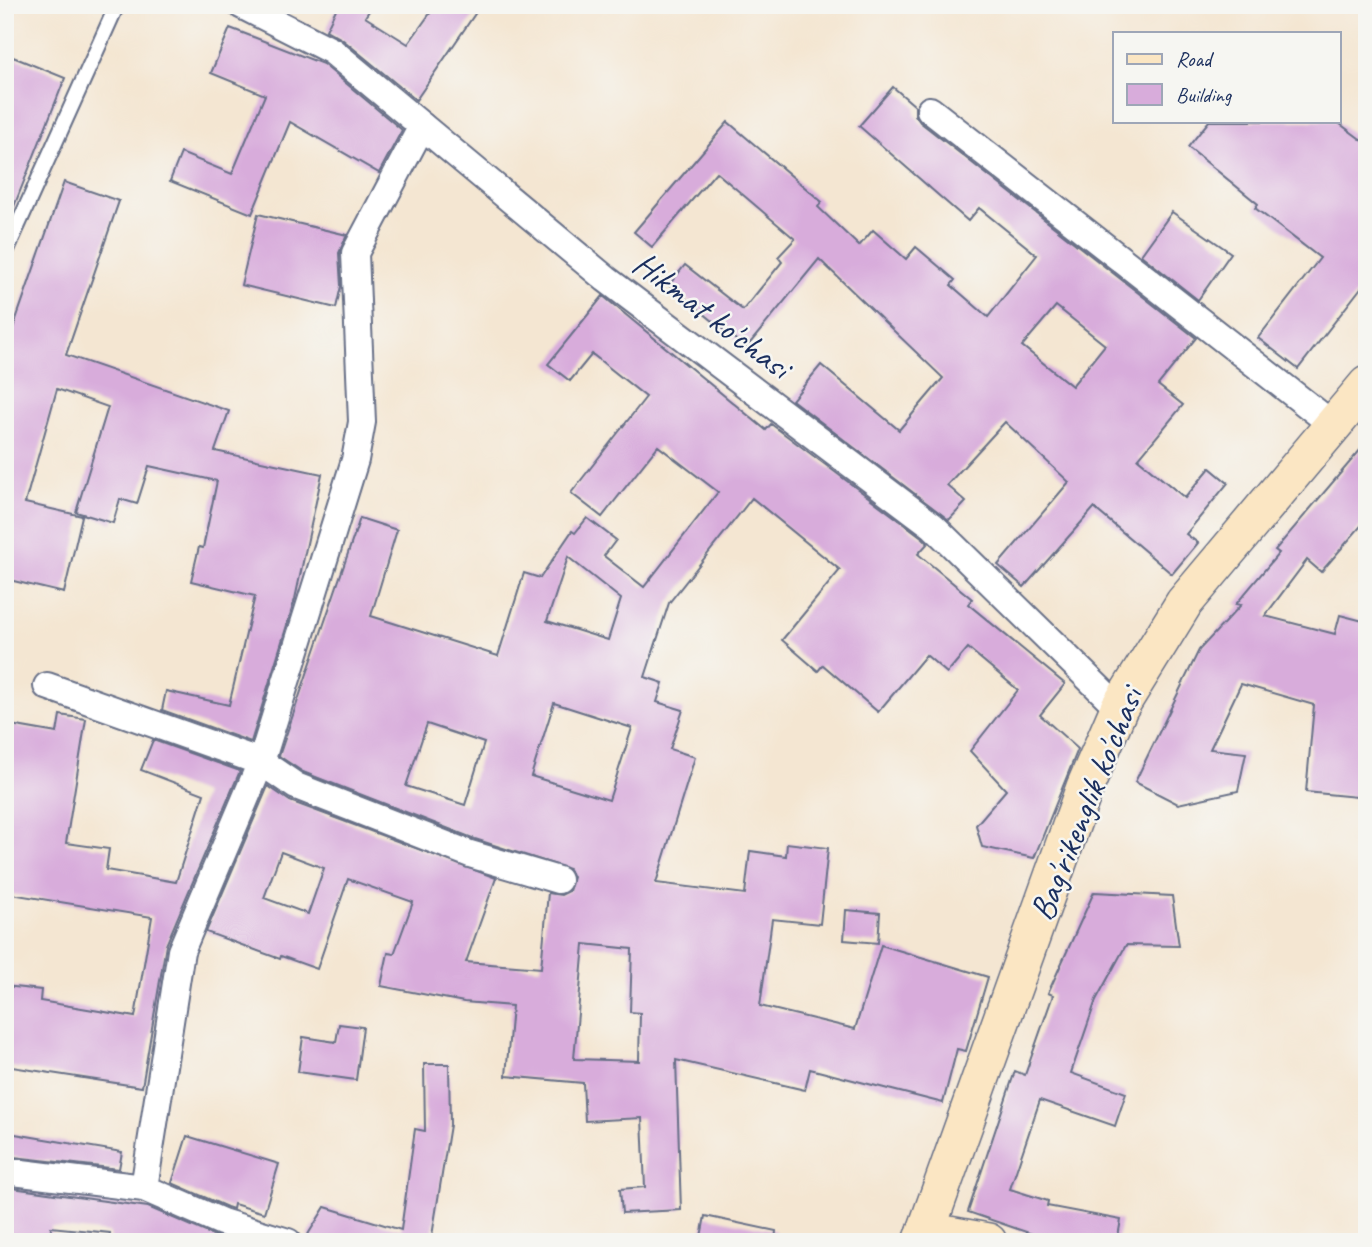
<svg xmlns="http://www.w3.org/2000/svg" width="1372" height="1247" font-family="Caveat,sans-serif">
<style>
.building{fill:#d8acdb;fill-rule:evenodd}
.lines{fill:none;stroke-linecap:round;stroke-linejoin:round}
.lane-casing{stroke:#676f87;stroke-width:18}
.street-casing{stroke:#676f87;stroke-width:30}
.secondary-casing{stroke:#676f87;stroke-width:40}
.lane{stroke:#fff;stroke-width:14}
.street{stroke:#fff;stroke-width:26}
.secondary{stroke:#fbe6c3;stroke-width:37}
.labels{text-anchor:middle;dominant-baseline:central;stroke-width:5;stroke-linejoin:round;paint-order:stroke}
.street-label{font-size:35px;fill:#1b2f5e;stroke:#f6f6f2}
</style>
<rect width="100%" height="100%" fill="#f6f6f2"/>
<filter id="ink" filterUnits="userSpaceOnUse"><feTurbulence type="fractalNoise" baseFrequency=".0143" numOctaves="2"/><feDisplacementMap in="SourceGraphic" scale="14" xChannelSelector="R" yChannelSelector="G"/><feConvolveMatrix kernelMatrix="1 2 1 2 8 2 1 2 1" color-interpolation-filters="sRGB"/></filter>
<filter id="wash" filterUnits="userSpaceOnUse"><feTurbulence type="fractalNoise" baseFrequency=".00686" numOctaves="4" result="noise"/><feDisplacementMap in="SourceGraphic" scale="28" xChannelSelector="R" yChannelSelector="G"/><feGaussianBlur stdDeviation="1.57" result="paint"/><feColorMatrix in="noise" values="0 0 0 0 0 0 0 0 0 0 0 0 0 0 0 0 0 1.4 0 .05"/><feComposite in="paint" operator="in"/></filter>
<g filter="url(#wash)">
<rect width="100%" height="100%" fill="#f4e6d2"/>
<g id="blocks">
<g class="building">
<path d="M 338,5 L 373,5 L 365,17 L 408,44 L 436,5 L 481,5 L 416,100 L 342,39 L 326,30 Z"/>
<path d="M 230,28 L 323,64 L 402,130 L 379,173 L 290,122 L 252,214 L 170,181 L 181,153 L 232,174 L 265,95 L 211,73 Z"/>
<path d="M 13,57 L 65,78 L 7,224 L 5,78 Z"/>
<path d="M 893,87 L 915,106 L 915,115 L 920,122 L 1196,338 L 1158,385 L 1183,405 L 1138,459 L 1185,498 L 1210,468 L 1228,483 L 1186,534 L 1198,543 L 1172,574 L 1094,508 L 1024,587 L 998,565 L 1069,482 L 1005,422 L 947,485 L 966,502 L 949,520 L 792,400 L 821,365 L 899,430 L 943,378 L 819,259 L 746,348 L 669,285 L 685,265 L 743,310 L 782,262 L 778,257 L 795,239 L 716,172 L 652,247 L 634,232 L 728,122 L 822,202 L 818,207 L 859,246 L 873,230 L 906,259 L 916,247 L 955,280 L 951,285 L 988,317 L 1037,255 L 979,208 L 968,221 L 859,126 ZM 1056,306 L 1105,345 L 1072,386 L 1022,346 Z"/>
<path d="M 1209,121 L 1336,121 L 1367,144 L 1367,280 L 1298,369 L 1258,338 L 1320,258 L 1255,208 L 1258,204 L 1188,147 Z"/>
<path d="M 64,182 L 119,201 L 66,355 L 229,411 L 215,451 L 322,474 L 295,599 L 251,742 L 162,710 L 166,691 L 229,705 L 255,596 L 191,581 L 199,547 L 203,548 L 217,481 L 149,466 L 137,504 L 120,499 L 113,523 L 76,512 L 108,407 L 57,389 L 25,503 L 82,516 L 64,593 L 5,579 L 10,547 L 5,546 L 5,351 Z"/>
<path d="M 1172,212 L 1231,253 L 1198,300 L 1141,255 Z"/>
<path d="M 258,214 L 347,235 L 339,253 L 341,286 L 336,308 L 241,285 Z"/>
<path d="M 603,296 L 766,430 L 771,424 L 923,538 L 928,543 L 918,554 L 972,599 L 968,604 L 1065,684 L 1040,715 L 1078,749 L 1034,858 L 982,847 L 976,825 L 1006,790 L 970,751 L 1018,690 L 968,648 L 947,673 L 926,655 L 878,712 L 823,665 L 818,671 L 782,640 L 840,570 L 752,498 L 669,603 L 645,677 L 663,683 L 657,702 L 683,710 L 670,749 L 695,757 L 656,883 L 745,894 L 750,851 L 786,856 L 787,843 L 828,848 L 820,924 L 772,919 L 760,1006 L 855,1029 L 881,945 L 988,977 L 966,1051 L 957,1049 L 943,1103 L 810,1069 L 805,1090 L 676,1060 L 681,1210 L 622,1213 L 620,1189 L 645,1187 L 642,1118 L 585,1121 L 583,1083 L 506,1076 L 512,1006 L 464,1002 L 381,986 L 388,953 L 394,954 L 413,902 L 348,879 L 317,969 L 281,956 L 280,959 L 206,932 L 268,786 L 290,801 L 496,878 L 466,962 L 541,968 L 548,893 L 561,895 L 569,891 L 573,877 L 569,869 L 475,839 L 303,772 L 279,756 L 360,518 L 397,530 L 371,616 L 498,656 L 524,573 L 540,578 L 572,531 L 575,533 L 587,518 L 616,540 L 604,556 L 644,587 L 718,492 L 658,446 L 602,517 L 571,493 L 646,397 L 592,354 L 570,381 L 548,364 ZM 568,557 L 621,599 L 608,640 L 547,621 ZM 554,703 L 632,728 L 609,800 L 531,776 ZM 427,724 L 484,743 L 465,805 L 406,786 ZM 281,852 L 324,868 L 308,914 L 264,898 ZM 584,944 L 632,949 L 630,1012 L 640,1013 L 639,1061 L 574,1059 Z"/>
<path d="M 1367,442 L 1367,519 L 1321,572 L 1307,560 L 1265,616 L 1335,634 L 1340,615 L 1367,622 L 1367,798 L 1306,792 L 1314,705 L 1241,684 L 1210,749 L 1246,753 L 1238,791 L 1178,804 L 1135,782 L 1199,650 L 1241,605 L 1236,604 L 1279,553 L 1275,550 Z"/>
<path d="M 60,715 L 86,719 L 66,843 L 109,849 L 106,870 L 176,882 L 204,794 L 141,770 L 153,740 L 240,771 L 166,945 L 142,1087 L 5,1066 L 5,986 L 41,990 L 40,1001 L 135,1017 L 152,917 L 5,893 L 5,724 L 57,733 Z"/>
<path d="M 1094,892 L 1172,896 L 1179,946 L 1126,945 L 1096,1000 L 1071,1073 L 1126,1093 L 1115,1126 L 1040,1100 L 1010,1189 L 1048,1201 L 1047,1206 L 1121,1220 L 1117,1242 L 1068,1242 L 1041,1237 L 968,1212 L 1015,1071 L 1025,1075 L 1053,995 L 1048,993 Z"/>
<path d="M 846,910 L 880,913 L 878,943 L 844,940 Z"/>
<path d="M 339,1024 L 363,1027 L 356,1080 L 298,1072 L 303,1037 L 336,1042 Z"/>
<path d="M 424,1064 L 449,1064 L 450,1125 L 431,1242 L 324,1242 L 307,1236 L 325,1207 L 401,1230 L 415,1129 L 425,1131 Z"/>
<path d="M 9,1133 L 122,1152 L 119,1169 L 5,1156 Z"/>
<path d="M 187,1136 L 279,1164 L 264,1213 L 234,1204 L 233,1209 L 227,1207 L 172,1183 Z"/>
<path d="M 5,1187 L 148,1207 L 229,1242 L 109,1242 L 110,1233 L 51,1227 L 50,1242 L 5,1242 Z"/>
<path d="M 705,1216 L 776,1231 L 775,1242 L 700,1242 Z"/>
</g>
</g>
</g>
<g filter="url(#ink)">
<use href="#blocks" fill-opacity="0" stroke="#676f87" stroke-width="2"/>
<g class="lines">
<defs>
<path id="lane" d="M 5,254 L 117,5"/>
<g id="street">
<path d="M 241,5 L 332,51 L 606,279 L 933,526 L 1119,708"/>
<path d="M 930,110 L 1333,425"/>
<path d="M 47,686 L 261,762 L 296,786 L 470,854 L 558,880"/>
<path d="M 5,1171 L 144,1188 L 222,1222 L 288,1242"/>
<path d="M 144,1188 L 181,951 L 261,762 L 355,460 L 362,422 L 355,253 L 422,126"/>
</g>
<g id="secondary">
<path d="M 926,1231 L 988,1242"/>
<path d="M 922,1242 L 1085,787 L 1119,708 L 1184,603 L 1367,385"/>
</g>
</defs>
<use href="#lane" class="lane-casing"/>
<use href="#street" class="street-casing"/>
<use href="#secondary" class="secondary-casing"/>
<use href="#lane" class="lane"/>
<use href="#street" class="street"/>
<use href="#secondary" class="secondary"/>
</g>
</g>
<g class="labels">
<g class="street-label">
<text transform="translate(712 315) rotate(37)">Hikmat ko'chasi</text>
<text transform="translate(1086 804) rotate(-68)">Bag'rikenglik ko'chasi</text>
</g>
</g>
<rect width="1372" height="1247" fill="none" stroke="#f6f6f2" stroke-width="28"/>
<rect x="1113" y="32" width="228" height="91" fill="#f6f6f2" stroke="#9ea6b7" stroke-width="2"/>
<rect x="1127" y="54" width="35" height="10" fill="#fbe6c3" stroke="#9ea6b7" stroke-width="2"/>
<text x="1176" y="66" font-size="21" fill="#1b2f5e">Road</text>
<rect x="1127" y="84" width="35" height="21" fill="#d8acdb" stroke="#9ea6b7" stroke-width="2"/>
<text x="1176" y="102" font-size="21" fill="#1b2f5e">Building</text>
</svg>
